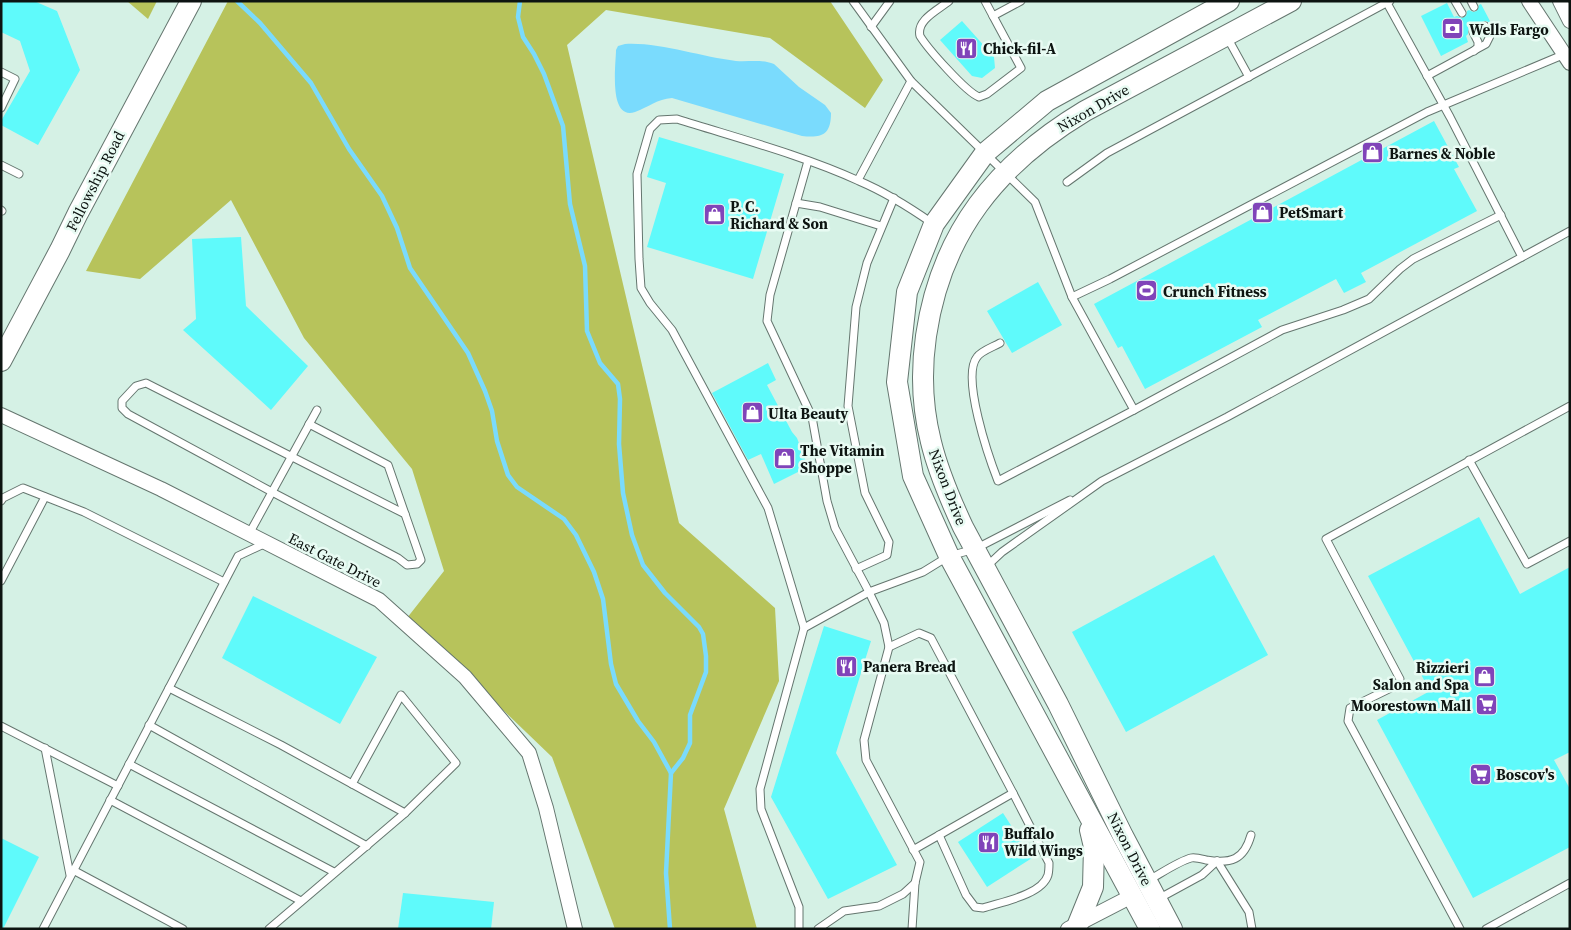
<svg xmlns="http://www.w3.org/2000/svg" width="1571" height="930" font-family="'Source Serif 4',serif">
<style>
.built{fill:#d5f1e5}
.forest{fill:#b7c35b}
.water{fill:#7adbfd}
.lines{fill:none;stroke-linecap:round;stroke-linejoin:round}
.stream{stroke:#7adbfd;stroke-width:4.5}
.building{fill:#5ffafb}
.lane-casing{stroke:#65766f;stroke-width:9}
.street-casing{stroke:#65766f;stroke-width:16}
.secondary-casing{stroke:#65766f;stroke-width:22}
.lane{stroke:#fff;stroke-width:7}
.street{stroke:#fff;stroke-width:14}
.secondary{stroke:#fff;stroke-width:20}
.labels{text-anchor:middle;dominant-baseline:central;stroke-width:5;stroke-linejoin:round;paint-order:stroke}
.poi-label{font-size:15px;font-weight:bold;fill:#0d1411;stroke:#e8fbf3;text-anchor:start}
.street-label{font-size:15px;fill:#0d1411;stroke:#e8fbf3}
</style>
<rect width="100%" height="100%" fill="#e8fbf3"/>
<rect class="built" x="1" y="1" width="1569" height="928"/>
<g class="forest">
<path d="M 127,1 L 157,1 L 148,19 Z"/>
<path d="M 228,1 L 830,1 L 883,80 L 865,108 L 770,38 L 606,10 L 567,45 L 679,523 L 775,608 L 779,681 L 724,809 L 757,929 L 615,929 L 552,757 L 407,618 L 444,571 L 412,469 L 304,338 L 231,200 L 140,279 L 86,271 Z"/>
</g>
<path class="water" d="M 625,44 C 660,42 701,57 736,61 C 749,62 762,59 774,64 L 799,87 L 825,105 L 831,113 C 831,135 822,138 802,136 L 672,98 C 657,99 649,107 635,112 C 608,121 616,64 616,50 L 618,46 Z"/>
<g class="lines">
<g class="stream">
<path d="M 237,1 L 260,23 L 311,83 L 349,149 L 382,196 L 397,228 L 410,268 L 468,353 L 485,391 L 492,411 L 497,441 L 508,475 L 517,487 L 564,519 L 576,535 L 594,572 L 603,599 L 611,664 L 616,684 L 638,721 L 654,742 L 671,773 L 666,873 L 670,929"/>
<path d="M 520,1 L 518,17 L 523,37 L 534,54 L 544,74 L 563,126 L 570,204 L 585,266 L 587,331 L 600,363 L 618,384 L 620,399 L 619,444 L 623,493 L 632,535 L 643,565 L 665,593 L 699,627 L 703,634 L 706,656 L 706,672 L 690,715 L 690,743 L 683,758 L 671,773"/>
</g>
</g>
<g class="building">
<path d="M 1,1 L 34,1 L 57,11 L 80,70 L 38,145 L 1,125 L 1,121 L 30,71 L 20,41 L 1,32 Z"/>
<path d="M 1447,3 L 1454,17 L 1457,16 L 1462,18 L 1466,16 L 1467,11 L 1469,10 L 1473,12 L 1477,11 L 1479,5 L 1481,4 L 1491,23 L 1486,21 L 1482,22 L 1480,25 L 1480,28 L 1478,30 L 1474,27 L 1470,28 L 1468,31 L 1468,34 L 1466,36 L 1468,42 L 1441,56 L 1421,16 Z"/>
<path d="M 962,21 L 994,57 L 995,68 L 982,78 L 972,76 L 940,40 Z"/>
<path d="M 1434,121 L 1459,167 L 1454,169 L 1477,211 L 1361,273 L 1366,282 L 1344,293 L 1336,279 L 1258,320 L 1262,327 L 1145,389 L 1122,346 L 1118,348 L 1094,304 Z"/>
<path d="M 659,137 L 784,174 L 753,279 L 647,247 L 666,183 L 647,177 Z"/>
<path d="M 241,237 L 246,306 L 308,366 L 271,410 L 183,330 L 196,319 L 192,239 Z"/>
<path d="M 1038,282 L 1062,325 L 1012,353 L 987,311 Z"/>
<path d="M 768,363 L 776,380 L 767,385 L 792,432 L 797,438 L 808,467 L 774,484 L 761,454 L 748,460 L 712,393 Z"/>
<path d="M 1479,517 L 1520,594 L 1570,567 L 1570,752 L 1554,760 L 1570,789 L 1570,847 L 1473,898 L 1377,720 L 1430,691 L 1368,576 Z"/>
<path d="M 1214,555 L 1268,655 L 1126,732 L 1072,632 Z"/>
<path d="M 253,596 L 377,657 L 340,724 L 222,658 Z"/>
<path d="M 824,626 L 871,641 L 836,753 L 897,865 L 828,899 L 771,797 Z"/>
<path d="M 1003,813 L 1032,858 L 987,887 L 958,842 Z"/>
<path d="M 1,838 L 39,857 L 3,929 L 1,929 Z"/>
<path d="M 403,893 L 494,902 L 491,929 L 398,929 Z"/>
</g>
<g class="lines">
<defs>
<g id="lane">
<path d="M 853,1 L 911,81 L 1035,202 L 1072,297 L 1134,410 L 1282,330 L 1343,310 L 1369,299 L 1400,269 L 1413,259 L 1501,215"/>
<path d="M 949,1 C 938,10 916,20 920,36 C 928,49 966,92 979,97 L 987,94 L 1021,68 L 993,16"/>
<path d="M 985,1 L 993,16 L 1021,1"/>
<path d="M 1455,1 L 1462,13"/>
<path d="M 1471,1 L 1474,7"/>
<path d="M 1387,3 L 1450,117 L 1522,257"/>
<path d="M 871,27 L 890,1"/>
<path d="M 1473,32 L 1478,42 L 1478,47 L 1474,51"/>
<path d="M 1227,37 L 1249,77"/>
<path d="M 1,72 L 15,79 L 1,108"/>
<path d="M 1427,76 L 1486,44 L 1490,36 L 1485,26"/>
<path d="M 808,161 L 770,295 L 767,321 L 812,417 L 827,501 L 835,528 L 869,592 L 884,623 L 889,647 L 864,740 L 866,760 L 920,862 L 915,883 L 912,929"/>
<path d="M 1,165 L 19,174"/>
<path d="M 858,180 L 911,81"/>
<path d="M 1067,182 L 1107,153 L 1390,1"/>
<path d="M 796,203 L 820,207 L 881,226"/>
<path d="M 1,210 L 2,211"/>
<path d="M 1072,297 L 1110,279 L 1427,112 L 1565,54"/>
<path d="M 1000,343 C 993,347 981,351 977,357 C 961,377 989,458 998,481 L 1134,410"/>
<path d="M 146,383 L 405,514 L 421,560 L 417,564 L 407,565 L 398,558 L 272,492 L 128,414 L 122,408 L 122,401 L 136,386 Z"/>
<path d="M 309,424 L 388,465 L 405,514"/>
<path d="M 1469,460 L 1527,564 L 1570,541"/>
<path d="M 1,501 L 3,498 L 23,488 L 84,512 L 224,582"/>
<path d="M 249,534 L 317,410"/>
<path d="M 986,567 L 1002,552 L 1102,481 L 1227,417 L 1570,231"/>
<path d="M 856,569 L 887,555 L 889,542 L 865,493 L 848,406 L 856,307 L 867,263 L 894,198"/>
<path d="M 1,581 L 45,497"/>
<path d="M 804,628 L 869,592 L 923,572 L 949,556 L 975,549 L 1070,500"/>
<path d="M 889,647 L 919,633 L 931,638 L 1013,793 L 913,850"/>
<path d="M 169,688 L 281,745 L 405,813 L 269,929"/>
<path d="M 149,725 L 367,846"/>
<path d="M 1,726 L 118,786"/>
<path d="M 45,748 L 70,875"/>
<path d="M 129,764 L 334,872"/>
<path d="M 352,784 L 401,695 L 456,763 L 405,813"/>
<path d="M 110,800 L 301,901"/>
<path d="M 939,835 L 966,895 L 975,907 L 983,908 C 1001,902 1042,895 1048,875 C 1049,871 1049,867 1049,863 L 1013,793"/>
<path d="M 1217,861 L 1249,912 L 1252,929"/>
<path d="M 73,870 L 183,929"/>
<path d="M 1149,880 C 1160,874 1179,861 1191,858 C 1195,857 1202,859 1206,860 C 1231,864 1244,860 1251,835"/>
<path d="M 1158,899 L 1202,875 L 1217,861"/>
<path d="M 43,929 L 238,556 L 266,543"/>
<path d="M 799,929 L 799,907 L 761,809 L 760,789 L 804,628 L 768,508 L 672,330 L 650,303 L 641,288 L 639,259 L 637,174 L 650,129 L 659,120 L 677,119 C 737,138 802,155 859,181 C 885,192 909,207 932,223"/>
<path d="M 818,929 L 844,911 L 879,906 L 903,894 L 915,883"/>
<path d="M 1460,929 L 1348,721 L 1350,708 L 1399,684 L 1400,679 L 1326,539 L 1570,406"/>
<path d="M 1486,929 L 1570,883"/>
</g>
<g id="street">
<path d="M 1529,1 L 1570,63"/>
<path d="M 1560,1 L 1570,21"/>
<path d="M 1,415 L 161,489 L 379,600 L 465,677 L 529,753 L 546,808 L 575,929"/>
<path d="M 1068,929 L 1132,896"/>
</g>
<g id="secondary">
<path d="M 1,361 L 60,250 L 78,213 L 191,1"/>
<path d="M 1078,924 L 1093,887 L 1094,847 L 1090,830"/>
<path d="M 1150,929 L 949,556 L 913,476 L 897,382 L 907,292 L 934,224 L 985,153 L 1047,101 L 1229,1"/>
<path d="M 1172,929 L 1123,836 L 1058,704 L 963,527 C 950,499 938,471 931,442 C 922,407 921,371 926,336 C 941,233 997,164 1085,111 L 1291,1"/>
</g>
</defs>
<use href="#lane" class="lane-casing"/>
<use href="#street" class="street-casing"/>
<use href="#secondary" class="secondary-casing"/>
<use href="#lane" class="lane"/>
<use href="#street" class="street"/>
<use href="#secondary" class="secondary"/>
</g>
<defs>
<symbol id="bank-square" viewBox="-11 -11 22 22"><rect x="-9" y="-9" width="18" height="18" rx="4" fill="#8044b9" stroke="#e8fbf3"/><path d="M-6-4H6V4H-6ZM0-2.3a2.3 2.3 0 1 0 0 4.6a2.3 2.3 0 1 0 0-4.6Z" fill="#fff"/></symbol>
<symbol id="restaurant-square" viewBox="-11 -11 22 22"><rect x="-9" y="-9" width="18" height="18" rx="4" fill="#8044b9" stroke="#e8fbf3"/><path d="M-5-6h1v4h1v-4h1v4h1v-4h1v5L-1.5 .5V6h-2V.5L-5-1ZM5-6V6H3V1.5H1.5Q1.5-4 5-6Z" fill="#fff"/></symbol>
<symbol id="shop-square" viewBox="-11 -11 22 22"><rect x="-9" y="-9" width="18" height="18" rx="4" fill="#8044b9" stroke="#e8fbf3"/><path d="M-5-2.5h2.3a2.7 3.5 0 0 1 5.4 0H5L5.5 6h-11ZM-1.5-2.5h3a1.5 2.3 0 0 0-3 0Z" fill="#fff"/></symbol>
<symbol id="stadium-square" viewBox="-11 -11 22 22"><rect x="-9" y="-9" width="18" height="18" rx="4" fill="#8044b9" stroke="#e8fbf3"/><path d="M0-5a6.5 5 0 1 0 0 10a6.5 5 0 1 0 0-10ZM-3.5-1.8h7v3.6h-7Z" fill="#fff"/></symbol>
<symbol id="supermarket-square" viewBox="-11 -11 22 22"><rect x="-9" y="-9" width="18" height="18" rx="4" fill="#8044b9" stroke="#e8fbf3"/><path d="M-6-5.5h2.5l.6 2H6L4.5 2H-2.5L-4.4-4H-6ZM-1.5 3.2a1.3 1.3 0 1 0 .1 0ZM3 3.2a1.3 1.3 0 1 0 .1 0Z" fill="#fff"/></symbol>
</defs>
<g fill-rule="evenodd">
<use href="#bank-square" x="1440" y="16" width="25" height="25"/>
<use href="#restaurant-square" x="954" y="36" width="25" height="25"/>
<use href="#shop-square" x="1360" y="140" width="25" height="25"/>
<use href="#shop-square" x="1250" y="200" width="25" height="25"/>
<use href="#shop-square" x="702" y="202" width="25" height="25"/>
<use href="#stadium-square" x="1134" y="278" width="25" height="25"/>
<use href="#shop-square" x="740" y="400" width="25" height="25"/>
<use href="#shop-square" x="772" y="446" width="25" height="25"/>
<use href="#restaurant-square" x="834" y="654" width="25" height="25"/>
<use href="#shop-square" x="1472" y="664" width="25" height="25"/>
<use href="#supermarket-square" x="1474" y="692" width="25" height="25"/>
<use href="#supermarket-square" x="1468" y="762" width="25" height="25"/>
<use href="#restaurant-square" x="976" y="830" width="25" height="25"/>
</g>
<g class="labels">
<g class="poi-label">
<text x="1469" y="29">Wells Fargo</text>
<text x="983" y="48">Chick-fil-A</text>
<text x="1389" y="153">Barnes &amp; Noble</text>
<text x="730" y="206">P. C.<tspan x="730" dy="17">Richard &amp; Son</tspan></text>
<text x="1279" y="212">PetSmart</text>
<text x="1163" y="291">Crunch Fitness</text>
<text x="768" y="413">Ulta Beauty</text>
<text x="800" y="450">The Vitamin<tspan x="800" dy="17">Shoppe</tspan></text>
<text x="863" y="666">Panera Bread</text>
<text x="1469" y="667" text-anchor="end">Rizzieri<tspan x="1469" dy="17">Salon and Spa</tspan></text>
<text x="1471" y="705" text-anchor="end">Moorestown Mall</text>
<text x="1496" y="774">Boscov's</text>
<text x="1004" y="833">Buffalo<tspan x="1004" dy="17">Wild Wings</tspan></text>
</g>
<g class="street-label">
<text transform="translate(1093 108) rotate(-30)">Nixon Drive</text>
<text transform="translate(95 181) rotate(-63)">Fellowship Road</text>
<text transform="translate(948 487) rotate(69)">Nixon Drive</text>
<text transform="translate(335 560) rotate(27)">East Gate Drive</text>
<text transform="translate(1130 849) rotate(63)">Nixon Drive</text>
</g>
</g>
<rect width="1571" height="930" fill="none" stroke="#0d1411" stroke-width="5"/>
</svg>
